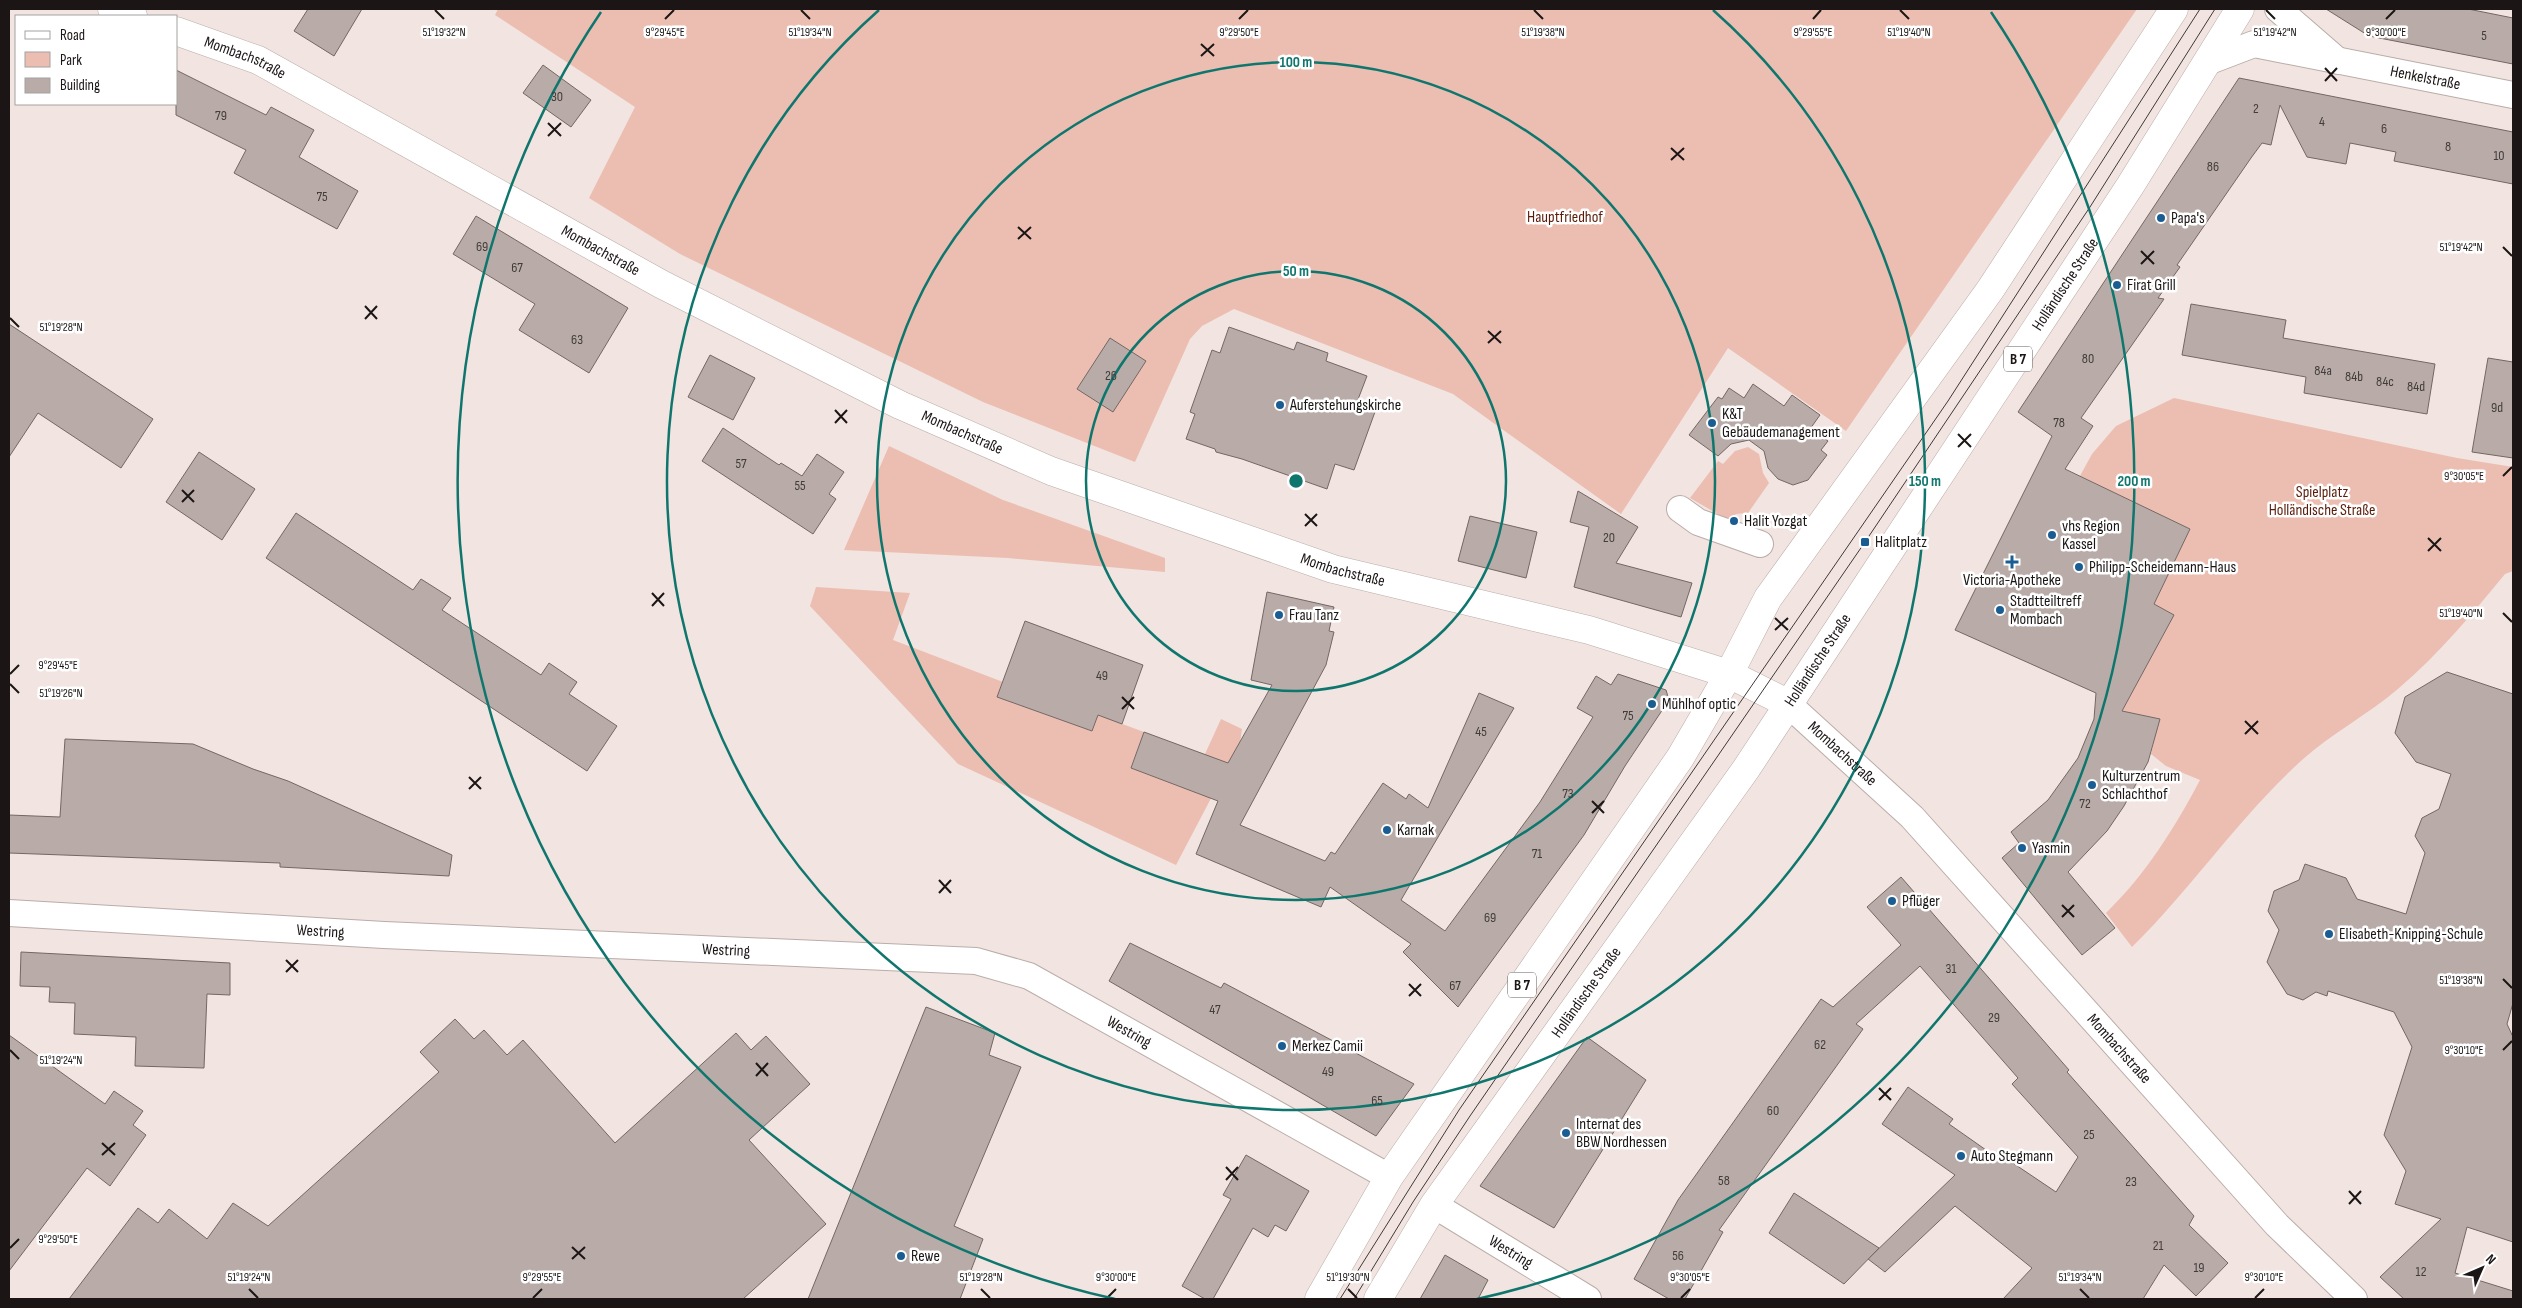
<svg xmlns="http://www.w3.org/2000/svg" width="2522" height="1308" font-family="'Sofia Sans Condensed',sans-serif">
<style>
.green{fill:#ebbeb1}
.building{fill:#b9aca8;stroke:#736764}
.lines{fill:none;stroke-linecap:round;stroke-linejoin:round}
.street-casing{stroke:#baada9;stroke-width:28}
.secondary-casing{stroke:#baada9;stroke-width:29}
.primary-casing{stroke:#baada9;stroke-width:29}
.street{stroke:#fff;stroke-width:26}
.secondary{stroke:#fff;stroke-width:28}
.primary{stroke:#fff;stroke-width:28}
.tram{stroke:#3f3937;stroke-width:1}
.ticks{fill:none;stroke:#1b1615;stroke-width:2}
.ring{fill:none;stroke:#0f766e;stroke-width:2.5}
.poi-dot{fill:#195d92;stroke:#fff;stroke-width:2}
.labels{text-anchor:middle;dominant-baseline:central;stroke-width:5;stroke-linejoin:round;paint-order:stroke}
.number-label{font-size:14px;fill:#423c3a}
.shield{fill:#fff;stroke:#5f5c5b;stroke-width:1}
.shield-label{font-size:15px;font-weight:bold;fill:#1b1615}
.street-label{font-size:16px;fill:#1b1615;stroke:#fff}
.park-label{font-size:16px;fill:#5a1d0b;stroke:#fff}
.poi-label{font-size:16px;fill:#1b1615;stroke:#fff;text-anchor:start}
.ticks-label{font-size:12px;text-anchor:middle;fill:#1b1615;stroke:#fff;stroke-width:5;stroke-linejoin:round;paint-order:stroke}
.centre{fill:#0f766e;stroke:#fff;stroke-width:2.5}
.ring-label{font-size:15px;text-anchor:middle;font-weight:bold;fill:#0f766e;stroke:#fff;stroke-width:5;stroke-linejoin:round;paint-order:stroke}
</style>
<rect width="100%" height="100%" fill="#f2e4e0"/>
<g class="green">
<path d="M 498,9 L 2137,9 L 1846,431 L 1728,348 L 1621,514 L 1453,394 L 1234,309 L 1202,326 L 1190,339 L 1135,462 L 983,402 L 680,254 L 589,198 L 635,107 L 495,15 Z"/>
<path d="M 2174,398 L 2457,458 L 2513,467 L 2513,571 L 2505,574 C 2472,614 2439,654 2399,688 C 2369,714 2332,733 2302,760 C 2239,817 2192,888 2132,947 L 2106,913 C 2146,874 2174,829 2200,780 L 2166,766 L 2151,754 L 2159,719 L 2122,711 L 2174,615 L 2154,604 L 2190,529 L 2080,476 L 2092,454 L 2116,426 Z"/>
<path d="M 889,446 L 1003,500 L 1165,558 L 1165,572 L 1008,558 L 844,550 Z"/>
<path d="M 1748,447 L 1759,454 L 1763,473 L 1769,483 L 1748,513 L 1736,514 L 1728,520 L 1690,498 L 1718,461 L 1723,464 L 1735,451 Z"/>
<path d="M 816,587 L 910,593 L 893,640 L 1003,682 L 997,697 L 1092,731 L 1098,715 L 1144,732 L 1131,768 L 1183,788 L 1196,751 L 1205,754 L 1221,719 L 1242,729 L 1240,743 L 1176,865 L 958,764 L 810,606 Z"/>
</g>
<g class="building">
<path d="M 308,9 L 362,9 L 334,56 L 294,31 Z"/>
<path d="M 2326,9 L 2468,9 L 2513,18 L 2513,64 L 2369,36 Z"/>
<path d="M 543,65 L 591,100 L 571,127 L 523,93 Z"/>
<path d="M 176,70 L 266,115 L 271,107 L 314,130 L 299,157 L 358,191 L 337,229 L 234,173 L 246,150 L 176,115 Z"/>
<path d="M 2239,78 L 2513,132 L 2513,184 L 2394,161 L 2396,152 L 2350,143 L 2346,164 L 2307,157 L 2280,105 L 2271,145 L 2262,143 L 2251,158 L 2177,265 L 2180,267 L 2158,298 L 2164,299 L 2081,418 L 2093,426 L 2065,469 L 2190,529 L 2154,604 L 2174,615 L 2122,711 L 2160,719 L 2148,762 L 2124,806 L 2107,831 L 2068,872 L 2115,928 L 2082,955 L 2002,858 L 2019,843 L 2011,832 L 2048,800 L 2078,758 L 2094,719 L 2096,693 L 1955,630 L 2052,436 L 2018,412 Z"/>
<path d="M 476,216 L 628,308 L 589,373 L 519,330 L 535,304 L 453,254 Z"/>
<path d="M 2191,304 L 2286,320 L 2283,338 L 2435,364 L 2427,414 L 2304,393 L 2306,377 L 2182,355 Z"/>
<path d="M 9,324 L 153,419 L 121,468 L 38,413 L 9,457 Z"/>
<path d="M 1229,327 L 1294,350 L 1297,342 L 1328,353 L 1326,361 L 1367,376 L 1357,402 L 1376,409 L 1354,470 L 1335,464 L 1327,489 L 1242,459 L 1216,452 L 1215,449 L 1186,439 L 1195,414 L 1190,412 L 1212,350 L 1220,353 Z"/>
<path d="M 1110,338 L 1146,361 L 1113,412 L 1077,389 Z"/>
<path d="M 710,355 L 755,378 L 733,420 L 688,397 Z"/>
<path d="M 2488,358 L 2513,362 L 2513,458 L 2472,452 Z"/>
<path d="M 1753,384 L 1784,406 L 1792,395 L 1820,415 L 1810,429 L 1828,441 L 1821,450 L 1827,455 L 1808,480 L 1793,485 L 1778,479 L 1768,468 L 1764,451 L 1749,440 L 1731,444 L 1718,456 L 1689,435 L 1718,397 L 1722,399 L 1729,388 L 1744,398 Z"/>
<path d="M 723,428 L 779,465 L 781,463 L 802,476 L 817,454 L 844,472 L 829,494 L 836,499 L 813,534 L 702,461 Z"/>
<path d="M 199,452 L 255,489 L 222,540 L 166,502 Z"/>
<path d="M 1578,491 L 1638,527 L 1616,563 L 1692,583 L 1681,617 L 1574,587 L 1589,527 L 1570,522 Z"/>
<path d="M 296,513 L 413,590 L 421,579 L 451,598 L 442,610 L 541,675 L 549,663 L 577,682 L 569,694 L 617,726 L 587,771 L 266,558 Z"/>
<path d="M 1470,516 L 1537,532 L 1526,578 L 1458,561 Z"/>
<path d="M 1267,592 L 1334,607 L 1329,631 L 1334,632 L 1326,665 L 1240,825 L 1325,861 L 1331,852 L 1335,854 L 1383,783 L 1406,799 L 1409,794 L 1428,808 L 1479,693 L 1514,708 L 1401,900 L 1445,931 L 1540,802 L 1593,717 L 1577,708 L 1596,676 L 1611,685 L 1618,674 L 1666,690 L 1669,700 L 1625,766 L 1584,835 L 1458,1007 L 1403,952 L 1411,944 L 1330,887 L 1321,907 L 1196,854 L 1218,801 L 1131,768 L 1144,732 L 1228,763 L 1272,685 L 1251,680 Z"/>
<path d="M 1025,621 L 1143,665 L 1122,724 L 1098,715 L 1092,731 L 997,697 Z"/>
<path d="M 2447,672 L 2513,694 L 2513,1003 L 2507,1024 L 2513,1037 L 2513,1242 L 2467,1227 L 2455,1273 L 2513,1291 L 2513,1299 L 2404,1299 L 2380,1277 L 2441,1219 L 2395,1204 L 2406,1171 L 2384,1135 L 2412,1047 L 2394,1012 L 2328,991 L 2327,996 L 2316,992 L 2303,1000 L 2287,994 L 2267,962 L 2279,930 L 2268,911 L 2274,891 L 2299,880 L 2305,864 L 2346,878 L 2357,899 L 2406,914 L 2425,853 L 2415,836 L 2422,818 L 2439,809 L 2451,774 L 2416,762 L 2395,733 L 2405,697 Z"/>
<path d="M 65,739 L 193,744 L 253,769 L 288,781 L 452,855 L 449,876 L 280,867 L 280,863 L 9,853 L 9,815 L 60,817 Z"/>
<path d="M 1901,877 L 2069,1070 L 2067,1072 L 2194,1216 L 2189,1225 L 2228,1263 L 2196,1296 L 2164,1265 L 2143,1299 L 2003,1299 L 2032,1268 L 1955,1206 L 1885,1272 L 1868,1259 L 1955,1175 L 1882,1124 L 1908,1087 L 1953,1119 L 1949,1124 L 1996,1157 L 1998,1153 L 2056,1192 L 2078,1157 L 2012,1084 L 2018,1078 L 1920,966 L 1856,1024 L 1863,1029 L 1719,1230 L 1723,1232 L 1685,1299 L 1669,1299 L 1634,1279 L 1678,1200 L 1821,999 L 1833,1007 L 1901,945 L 1867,907 Z"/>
<path d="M 1130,943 L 1221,988 L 1224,983 L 1414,1084 L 1376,1136 L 1109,981 Z"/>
<path d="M 21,952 L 230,963 L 230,995 L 207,994 L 204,1068 L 135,1066 L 136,1037 L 74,1034 L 75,1003 L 49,1002 L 50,987 L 20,986 Z"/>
<path d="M 926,1007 L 995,1033 L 989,1055 L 1021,1067 L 954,1226 L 983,1239 L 960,1299 L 808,1299 Z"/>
<path d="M 455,1019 L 474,1039 L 484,1030 L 507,1055 L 523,1040 L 615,1143 L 736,1033 L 751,1050 L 766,1036 L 810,1084 L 749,1140 L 826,1224 L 743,1299 L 69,1299 L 138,1208 L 158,1223 L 169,1209 L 207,1239 L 233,1203 L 268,1226 L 439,1072 L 420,1052 Z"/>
<path d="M 9,1035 L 105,1104 L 114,1091 L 143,1111 L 133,1125 L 146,1135 L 110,1186 L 87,1168 L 9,1271 Z"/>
<path d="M 1587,1037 L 1646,1080 L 1554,1228 L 1480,1186 Z"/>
<path d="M 1246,1155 L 1309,1191 L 1286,1231 L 1275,1225 L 1268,1237 L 1253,1228 L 1213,1299 L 1205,1299 L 1182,1286 L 1231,1199 L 1223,1195 Z"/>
<path d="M 1794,1193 L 1879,1248 L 1844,1284 L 1769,1233 Z"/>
<path d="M 1445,1255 L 1488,1280 L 1478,1299 L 1420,1299 Z"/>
</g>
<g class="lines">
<defs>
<g id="street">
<path d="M 2278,9 L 2338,61"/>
<path id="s1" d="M 2207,62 L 2254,44 L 2513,95"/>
<path d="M 1680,509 L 1698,522 L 1760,544"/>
<path id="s2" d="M 1787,703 L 1912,817 L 2277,1225 L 2354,1299"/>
<path id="s3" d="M 9,913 L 384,935 L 976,961 L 1029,976 L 1389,1177"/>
<path id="s4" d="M 1434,1205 L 1588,1299"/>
</g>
<g id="secondary">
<path d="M 112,9 L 133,16"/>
<path id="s5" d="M 176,31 L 258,60 L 661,284 L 900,405 L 1051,471 L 1333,569 L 1589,630 L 1729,674 L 1787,703"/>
</g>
<g id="primary">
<path d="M 1319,1299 L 1389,1177 L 1680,758 L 1729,674 L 1768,598 L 1990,290 L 2174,9"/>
<path id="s6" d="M 1378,1299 L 1434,1205 L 1746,769 L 2130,186 L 2240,9"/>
</g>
</defs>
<use href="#street" class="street-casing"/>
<use href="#secondary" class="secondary-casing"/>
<use href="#primary" class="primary-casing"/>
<use href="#street" class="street"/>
<use href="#secondary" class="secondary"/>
<use href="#primary" class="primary"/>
<g class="tram">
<path d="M 1340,1299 L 1459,1110 L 1948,401 L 2200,9"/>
<path d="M 1354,1299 L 1413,1202 L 1470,1116 L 1865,542 L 2090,207 L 2215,9"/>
</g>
</g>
<path class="ticks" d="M 435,10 L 444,19M 801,10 L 810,19M 1534,10 L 1543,19M 1900,10 L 1909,19M 2266,10 L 2275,19M 665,19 L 674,10M 1239,19 L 1248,10M 1813,19 L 1821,10M 2386,19 L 2395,10M 1201,44 L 1214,56M 1201,56 L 1214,44M 2325,68 L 2337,81M 2325,81 L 2337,68M 548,123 L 561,136M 548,136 L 561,123M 1671,148 L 1684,160M 1671,160 L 1684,148M 1018,227 L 1031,239M 1018,239 L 1031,227M 2503,247 L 2512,256M 2141,251 L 2154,264M 2141,264 L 2154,251M 365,306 L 377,319M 10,318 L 19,327M 365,319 L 377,306M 1488,331 L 1501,343M 1488,343 L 1501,331M 835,410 L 847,423M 835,423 L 847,410M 1958,434 L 1971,447M 1958,447 L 1971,434M 2503,476 L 2512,467M 182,490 L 194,502M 182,502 L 194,490M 1305,514 L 1317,526M 1305,526 L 1317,514M 2428,538 L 2441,551M 2428,551 L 2441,538M 652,593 L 664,606M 652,606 L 664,593M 2503,613 L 2512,622M 1775,618 L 1788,630M 1775,630 L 1788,618M 10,674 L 19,665M 10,684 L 19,693M 1122,697 L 1134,709M 1122,709 L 1134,697M 2245,721 L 2258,734M 2245,734 L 2258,721M 469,777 L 481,789M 469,789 L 481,777M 1592,801 L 1604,813M 1592,813 L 1604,801M 939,880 L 951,893M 939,893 L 951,880M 2062,905 L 2074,917M 2062,917 L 2074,905M 286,960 L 298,972M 286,972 L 298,960M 2503,979 L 2512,988M 1409,984 L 1421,996M 1409,996 L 1421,984M 10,1050 L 19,1059M 2503,1050 L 2512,1041M 756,1063 L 768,1076M 756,1076 L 768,1063M 1879,1088 L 1891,1100M 1879,1100 L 1891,1088M 102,1143 L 115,1155M 102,1155 L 115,1143M 1226,1167 L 1238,1180M 1226,1180 L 1238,1167M 2349,1191 L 2361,1204M 2349,1204 L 2361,1191M 572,1247 L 585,1259M 10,1248 L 19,1239M 572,1259 L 585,1247M 249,1289 L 258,1298M 981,1289 L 990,1298M 1348,1289 L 1357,1298M 2080,1289 L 2089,1298M 533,1298 L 542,1289M 1107,1298 L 1116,1289M 1681,1298 L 1690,1289M 2255,1298 L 2264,1289"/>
<g class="ring">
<circle cx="1296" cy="481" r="210"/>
<circle cx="1296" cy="481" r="419"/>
<path d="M1713 10A629 629 0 1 1 879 10"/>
<path d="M1115 1299A838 838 0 0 1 601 12M1991 12A838 838 0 0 1 1477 1299"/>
</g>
<g class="poi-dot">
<circle cx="2161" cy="218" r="5"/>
<circle cx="2117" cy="285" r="5"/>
<circle cx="1280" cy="405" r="5"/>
<circle cx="1712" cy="423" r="5"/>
<circle cx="1734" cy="521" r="5"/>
<circle cx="2052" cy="535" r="5"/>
<rect x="1860" y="537" width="10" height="10" rx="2.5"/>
<path d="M2009.5 554.5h5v5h5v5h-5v5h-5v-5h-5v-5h5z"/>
<circle cx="2079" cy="567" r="5"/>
<circle cx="2000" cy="610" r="5"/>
<circle cx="1279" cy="615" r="5"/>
<circle cx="1652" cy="704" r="5"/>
<circle cx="2092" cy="785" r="5"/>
<circle cx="1387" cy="830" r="5"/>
<circle cx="2022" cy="848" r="5"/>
<circle cx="1892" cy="901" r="5"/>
<circle cx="2329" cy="934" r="5"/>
<circle cx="1282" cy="1046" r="5"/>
<circle cx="1566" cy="1133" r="5"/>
<circle cx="1961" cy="1156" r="5"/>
<circle cx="901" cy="1256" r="5"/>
</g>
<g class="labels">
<g class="number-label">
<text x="2484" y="35">5</text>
<text x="557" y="96">30</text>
<text x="2256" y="108">2</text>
<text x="221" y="115">79</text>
<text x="2322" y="121">4</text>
<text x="2384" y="128">6</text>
<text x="2448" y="146">8</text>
<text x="2499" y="155">10</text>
<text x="2213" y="166">86</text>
<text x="322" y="196">75</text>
<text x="482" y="246">69</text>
<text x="517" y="267">67</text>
<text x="577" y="339">63</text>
<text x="2088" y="358">80</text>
<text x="2323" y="370">84a</text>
<text x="1111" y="375">26</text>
<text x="2354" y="376">84b</text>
<text x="2385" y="381">84c</text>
<text x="2416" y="386">84d</text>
<text x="2497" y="407">9d</text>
<text x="2059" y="422">78</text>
<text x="741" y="463">57</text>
<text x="800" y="485">55</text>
<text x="1609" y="537">20</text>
<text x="1102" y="675">49</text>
<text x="1628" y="715">75</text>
<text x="1481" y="731">45</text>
<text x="1568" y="793">73</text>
<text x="2085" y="803">72</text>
<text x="1537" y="853">71</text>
<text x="1490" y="917">69</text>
<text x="1951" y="968">31</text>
<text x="1455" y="985">67</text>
<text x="1215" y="1009">47</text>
<text x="1994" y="1017">29</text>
<text x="1820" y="1044">62</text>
<text x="1328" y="1071">49</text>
<text x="1377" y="1100">65</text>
<text x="1773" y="1110">60</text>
<text x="2089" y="1134">25</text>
<text x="1724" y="1180">58</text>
<text x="2131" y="1181">23</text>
<text x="2158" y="1245">21</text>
<text x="1678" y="1255">56</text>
<text x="2199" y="1267">19</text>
<text x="2421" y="1271">12</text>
</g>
<g class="shield">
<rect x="2004" y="346.5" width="28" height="25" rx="4"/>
<rect x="1508" y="972.5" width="28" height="25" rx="4"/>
</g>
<g class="shield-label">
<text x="2018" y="359">B 7</text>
<text x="1522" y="985">B 7</text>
</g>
<g class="street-label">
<text stroke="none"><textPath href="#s5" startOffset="74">Mombachstraße</textPath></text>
<text stroke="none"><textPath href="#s1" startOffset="225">Henkelstraße</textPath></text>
<text stroke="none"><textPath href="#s5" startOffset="479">Mombachstraße</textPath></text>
<text stroke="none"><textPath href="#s6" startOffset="1226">Holländische Straße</textPath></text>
<text stroke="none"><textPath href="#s5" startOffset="884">Mombachstraße</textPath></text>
<text stroke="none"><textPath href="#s5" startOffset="1289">Mombachstraße</textPath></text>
<text stroke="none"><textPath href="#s6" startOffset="776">Holländische Straße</textPath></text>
<text stroke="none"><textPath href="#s2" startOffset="75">Mombachstraße</textPath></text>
<text stroke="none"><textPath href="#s3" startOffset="312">Westring</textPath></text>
<text stroke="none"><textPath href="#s3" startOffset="718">Westring</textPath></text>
<text stroke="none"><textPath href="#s6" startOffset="371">Holländische Straße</textPath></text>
<text stroke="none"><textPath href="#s3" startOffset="1138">Westring</textPath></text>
<text stroke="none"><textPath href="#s2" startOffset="480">Mombachstraße</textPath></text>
<text stroke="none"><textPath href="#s4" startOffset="90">Westring</textPath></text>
</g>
<g class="park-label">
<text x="1565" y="217">Hauptfriedhof</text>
<text x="2322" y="492">Spielplatz<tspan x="2322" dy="18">Holländische Straße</tspan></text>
</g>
<g class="poi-label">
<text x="2171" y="218">Papa's</text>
<text x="2127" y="285">Firat Grill</text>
<text x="1290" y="405">Auferstehungskirche</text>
<text x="1722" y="414">K&amp;T<tspan x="1722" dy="18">Gebäudemanagement</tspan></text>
<text x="1744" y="521">Halit Yozgat</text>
<text x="2062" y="526">vhs Region<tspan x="2062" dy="18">Kassel</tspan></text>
<text x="1875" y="542">Halitplatz</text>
<text x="2089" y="567">Philipp-Scheidemann-Haus</text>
<text x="2012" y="580" text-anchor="middle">Victoria-Apotheke</text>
<text x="2010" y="601">Stadtteiltreff<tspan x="2010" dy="18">Mombach</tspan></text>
<text x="1289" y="615">Frau Tanz</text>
<text x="1662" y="704">Mühlhof optic</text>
<text x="2102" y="776">Kulturzentrum<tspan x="2102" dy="18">Schlachthof</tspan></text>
<text x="1397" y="830">Karnak</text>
<text x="2032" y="848">Yasmin</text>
<text x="1902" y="901">Pflüger</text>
<text x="2339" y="934">Elisabeth-Knipping-Schule</text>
<text x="1292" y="1046">Merkez Camii</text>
<text x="1576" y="1124">Internat des<tspan x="1576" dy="18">BBW Nordhessen</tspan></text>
<text x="1971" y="1156">Auto Stegmann</text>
<text x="911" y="1256">Rewe</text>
</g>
</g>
<g class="ticks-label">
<text x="444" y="36">51°19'32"N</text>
<text x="665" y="36">9°29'45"E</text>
<text x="810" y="36">51°19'34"N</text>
<text x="1239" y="36">9°29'50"E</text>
<text x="1543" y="36">51°19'38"N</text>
<text x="1813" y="36">9°29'55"E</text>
<text x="1909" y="36">51°19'40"N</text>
<text x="2275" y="36">51°19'42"N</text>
<text x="2386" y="36">9°30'00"E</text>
<text x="2461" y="251">51°19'42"N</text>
<text x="61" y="331">51°19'28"N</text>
<text x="2464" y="480">9°30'05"E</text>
<text x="2461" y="617">51°19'40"N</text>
<text x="58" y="669">9°29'45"E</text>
<text x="61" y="697">51°19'26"N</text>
<text x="2461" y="984">51°19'38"N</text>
<text x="2464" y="1054">9°30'10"E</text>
<text x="61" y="1064">51°19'24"N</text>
<text x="58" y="1243">9°29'50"E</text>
<text x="249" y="1281">51°19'24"N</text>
<text x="542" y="1281">9°29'55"E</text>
<text x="981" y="1281">51°19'28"N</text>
<text x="1116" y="1281">9°30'00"E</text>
<text x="1348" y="1281">51°19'30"N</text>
<text x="1690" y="1281">9°30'05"E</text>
<text x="2080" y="1281">51°19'34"N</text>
<text x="2264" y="1281">9°30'10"E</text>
</g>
<circle cx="1296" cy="481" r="8" class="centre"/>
<g class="ring-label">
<text x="1296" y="67">100 m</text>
<text x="1296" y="276">50 m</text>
<text x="1925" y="486">150 m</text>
<text x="2134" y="486">200 m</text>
</g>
<rect width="2522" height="1308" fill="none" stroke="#1b1615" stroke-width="20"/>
<rect x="15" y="15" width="162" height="90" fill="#ffffff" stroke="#a4a2a1"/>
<rect x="25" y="31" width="25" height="8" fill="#ffffff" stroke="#a4a2a1"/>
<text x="60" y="40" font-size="15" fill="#1b1615">Road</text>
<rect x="25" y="52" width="25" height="15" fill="#ebbeb1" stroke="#a4a2a1"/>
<text x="60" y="65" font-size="15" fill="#1b1615">Park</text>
<rect x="25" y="78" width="25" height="15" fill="#b9aca8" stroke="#a4a2a1"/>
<text x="60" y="90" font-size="15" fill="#1b1615">Building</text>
<g transform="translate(2482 1268) rotate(45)" stroke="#ffffff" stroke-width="4" paint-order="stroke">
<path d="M0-4L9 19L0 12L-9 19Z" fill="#1b1615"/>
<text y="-8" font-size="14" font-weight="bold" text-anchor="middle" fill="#1b1615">N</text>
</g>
</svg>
